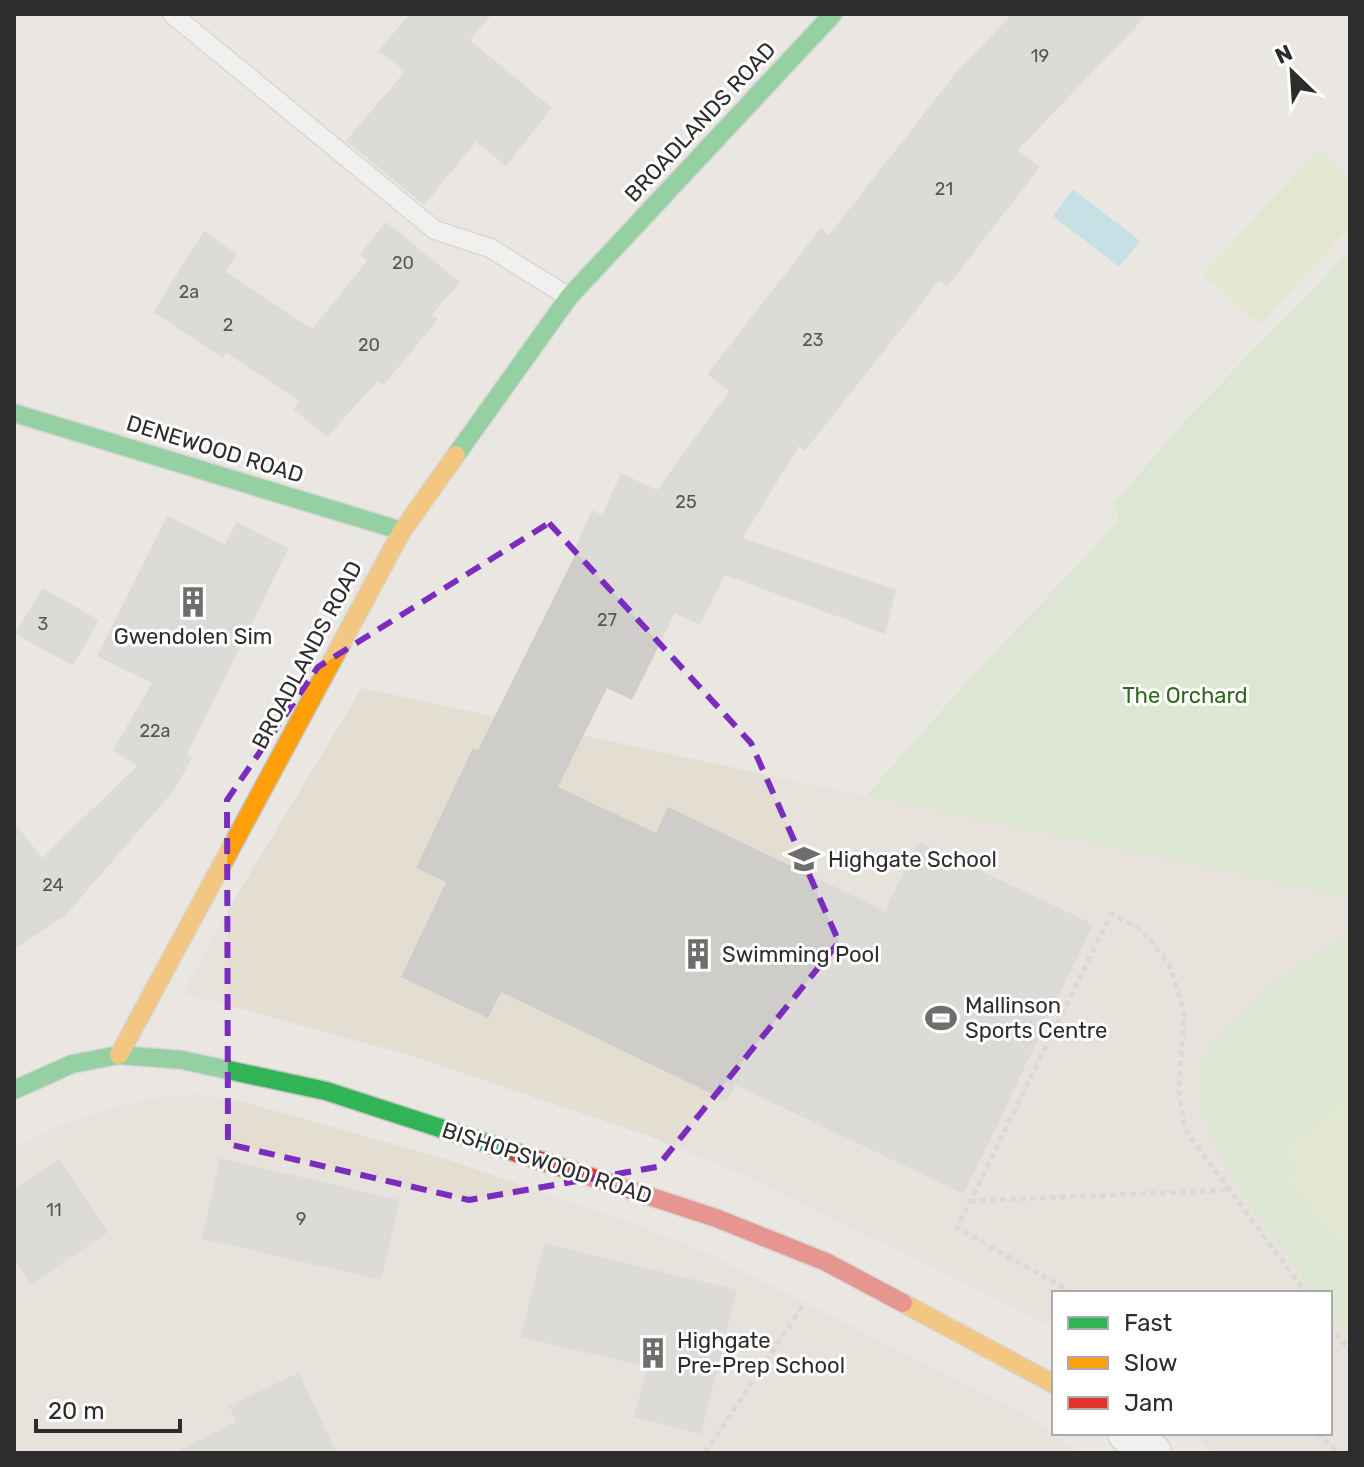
<svg xmlns="http://www.w3.org/2000/svg" width="1364" height="1467" font-family="Rubik,sans-serif">
<style>
.education{fill:#e4ded2}
.green{fill:#cfe3be}
.pitch{fill:#d9e7bc}
.water{fill:#9cd8e7}
.building{fill:#cfcdca}
.lines{fill:none;stroke-linecap:round;stroke-linejoin:round}
.lane-casing{stroke:#c4c3c3;stroke-width:21}
.street-casing{stroke:#c4c3c3;stroke-width:41}
.fast-casing{stroke:#c4c3c3;stroke-width:21}
.slow-casing{stroke:#c4c3c3;stroke-width:21}
.jam-casing{stroke:#c4c3c3;stroke-width:21}
.path{stroke:#c8c8c8;stroke-width:5;stroke-dasharray:6 4;stroke-linecap:butt}
.lane{stroke:#fcfbfb;stroke-width:18}
.street{stroke:#fcfbfb;stroke-width:38}
.fast{stroke:#30b455;stroke-width:18}
.slow{stroke:#ff9f0a;stroke-width:18}
.jam{stroke:#e5322d;stroke-width:18}
.marked{fill:none;stroke:#7b2cbf;stroke-width:6;stroke-dasharray:16 10;stroke-linejoin:round}
.labels{text-anchor:middle;dominant-baseline:central;stroke-width:6;stroke-linejoin:round;paint-order:stroke}
.number-label{font-size:18px;fill:#575756}
.street-label{font-size:22px;fill:#2d2d2d;stroke:#fff}
.poi-label{font-size:22px;fill:#2d2d2d;stroke:#fff;text-anchor:start}
.park-label{font-size:22px;fill:#32671f;stroke:#fff}
</style>
<rect width="100%" height="100%" fill="#eae7e3"/>
<g class="education">
<path d="M 1350,277 L 1350,1453 L 1213,1453 L 1190,1433 L 1330,1433 L 1330,1293 L 1054,1293 L 1054,1328 L 747,1176 L 649,1136 L 408,1055 L 183,993 L 230,906 L 362,688 L 866,796 L 982,665 Z"/>
<path d="M 196,1094 L 236,1100 L 446,1159 L 659,1233 L 711,1255 L 1027,1415 L 1078,1453 L 14,1453 L 14,1148 L 60,1125 L 105,1110 L 153,1098 Z"/>
</g>
<g class="green">
<path d="M 1350,251 L 1350,898 L 866,796 L 982,665 L 1118,525 L 1115,502 L 1190,415 Z"/>
<path d="M 1350,931 L 1350,1342 L 1330,1314 L 1330,1293 L 1315,1293 C 1278,1240 1186,1136 1201,1071 C 1207,1042 1239,1013 1260,994 C 1287,970 1321,951 1350,931 Z"/>
</g>
<g class="pitch">
<path d="M 1319,148 L 1350,176 L 1350,227 L 1260,325 L 1203,274 Z"/>
<path d="M 1350,1098 L 1350,1235 L 1337,1243 L 1288,1180 L 1299,1170 L 1284,1150 Z"/>
</g>
<path class="water" d="M 1073,189 L 1140,241 L 1119,267 L 1053,216 Z"/>
<g class="building">
<path d="M 410,14 L 492,14 L 470,40 L 552,108 L 506,166 L 476,142 L 424,205 L 346,141 L 405,71 L 378,51 Z"/>
<path d="M 1012,14 L 1148,14 L 1018,150 L 1040,167 L 947,287 L 939,281 L 805,451 L 799,446 L 743,538 L 896,590 L 885,634 L 725,575 L 700,625 L 675,613 L 632,700 L 607,688 L 558,787 L 656,833 L 668,807 L 885,911 L 918,841 L 1093,924 L 964,1194 L 735,1085 L 727,1101 L 501,992 L 488,1018 L 401,977 L 446,882 L 416,868 L 473,748 L 478,750 L 578,549 L 575,548 L 592,510 L 602,515 L 621,473 L 657,490 L 729,391 L 707,374 L 821,228 L 829,235 L 955,74 Z"/>
<path d="M 386,222 L 460,282 L 432,315 L 438,319 L 384,385 L 378,381 L 327,437 L 293,409 L 300,401 L 226,353 L 223,358 L 153,312 L 204,231 L 237,254 L 226,272 L 312,329 L 367,261 L 360,254 Z"/>
<path d="M 167,516 L 225,544 L 237,522 L 289,548 L 187,754 L 192,758 L 175,789 L 65,916 L 14,949 L 14,822 L 42,858 L 137,766 L 113,750 L 152,683 L 97,656 Z"/>
<path d="M 42,588 L 99,620 L 73,666 L 15,634 Z"/>
<path d="M 220,1158 L 400,1200 L 381,1280 L 202,1239 Z"/>
<path d="M 59,1159 L 108,1232 L 31,1284 L 14,1259 L 14,1189 Z"/>
<path d="M 544,1243 L 737,1290 L 701,1434 L 634,1417 L 647,1367 L 521,1337 Z"/>
<path d="M 298,1373 L 337,1453 L 174,1453 L 236,1422 L 229,1406 Z"/>
</g>
<g class="lines">
<defs>
<path id="lane" d="M 172,14 L 435,230 L 490,248 L 569,297"/>
<path id="street" d="M 1127,1433 L 1152,1453"/>
<g id="fast">
<path d="M 14,413 L 402,531"/>
<path d="M 456,455 L 569,297 L 833,14"/>
<path d="M 14,1090 L 72,1064 L 119,1055 L 182,1060 L 326,1091 L 517,1153"/>
</g>
<g id="slow">
<path d="M 119,1055 L 402,531 L 456,455"/>
<path d="M 903,1303 L 1054,1384"/>
</g>
<path id="jam" d="M 517,1153 L 716,1218 L 826,1262 L 903,1303"/>
</defs>
<use href="#lane" class="lane-casing"/>
<use href="#street" class="street-casing"/>
<use href="#fast" class="fast-casing"/>
<use href="#slow" class="slow-casing"/>
<use href="#jam" class="jam-casing"/>
<g class="path">
<path d="M 970,1201 L 1227,1190"/>
<path d="M 1073,1293 L 957,1228 L 1111,914 L 1141,929 L 1169,964 L 1184,1012 L 1179,1092 L 1185,1130 L 1306,1293"/>
<path d="M 1330,1325 L 1350,1351"/>
<path d="M 1317,1433 L 1338,1453"/>
<path d="M 705,1453 L 804,1304"/>
</g>
<use href="#lane" class="lane"/>
<use href="#street" class="street"/>
<use href="#fast" class="fast"/>
<use href="#slow" class="slow"/>
<use href="#jam" class="jam"/>
</g>
<path d="M0 0H1364V1467H0ZM 549,523 L 751,743 L 839,942 L 657,1167 L 469,1200 L 228,1144 L 227,800 L 318,667 Z" fill="#eae7e3" fill-opacity=".55" fill-rule="evenodd"/>
<path class="marked" d="M 549,523 L 751,743 L 839,942 L 657,1167 L 469,1200 L 228,1144 L 227,800 L 318,667 Z"/>
<defs>
<symbol id="building-bare" viewBox="-9 -9 18 18"><path d="M-4-6H4V6H1V3H-1V6H-4ZM-2.5-4.3h1.7v1.8h-1.7ZM.8-4.3h1.7v1.8H.8ZM-2.5-1h1.7V.8h-1.7ZM.8-1h1.7V.8H.8Z" fill="#6f6e6d" stroke="#fff" stroke-width="2.5" paint-order="stroke"/></symbol>
<symbol id="school-bare" viewBox="-9 -9 18 18"><path d="M0-5L7-2L0 1L-7-2ZM-4 1L0 2.5L4 1V4Q0 6-4 4Z" fill="#6f6e6d" stroke="#fff" stroke-width="2.5" paint-order="stroke"/></symbol>
<symbol id="stadium-bare" viewBox="-9 -9 18 18"><path d="M0-5a6.5 5 0 1 0 0 10a6.5 5 0 1 0 0-10ZM-3.5-1.8h7v3.6h-7Z" fill="#6f6e6d" stroke="#fff" stroke-width="2.5" paint-order="stroke"/></symbol>
</defs>
<g fill-rule="evenodd">
<use href="#building-bare" x="171" y="580" width="44" height="44"/>
<use href="#school-bare" x="782" y="837" width="44" height="44"/>
<use href="#building-bare" x="676" y="932" width="44" height="44"/>
<use href="#stadium-bare" x="919" y="996" width="44" height="44"/>
<use href="#building-bare" x="631" y="1331" width="44" height="44"/>
</g>
<g class="labels">
<g class="number-label">
<text x="1040" y="56">19</text>
<text x="944" y="189">21</text>
<text x="403" y="263">20</text>
<text x="189" y="292">2a</text>
<text x="228" y="325">2</text>
<text x="813" y="340">23</text>
<text x="369" y="345">20</text>
<text x="686" y="502">25</text>
<text x="607" y="620">27</text>
<text x="43" y="624">3</text>
<text x="155" y="731">22a</text>
<text x="53" y="885">24</text>
<text x="54" y="1210">11</text>
<text x="301" y="1219">9</text>
</g>
<g class="street-label">
<text transform="translate(700 122) rotate(-47)">BROADLANDS ROAD</text>
<text transform="translate(215 449) rotate(17)">DENEWOOD ROAD</text>
<text transform="translate(307 655) rotate(-62)">BROADLANDS ROAD</text>
<text transform="translate(547 1163) rotate(18)">BISHOPSWOOD ROAD</text>
</g>
<g class="poi-label">
<text x="193" y="636" text-anchor="middle">Gwendolen Sim</text>
<text x="828" y="859">Highgate School</text>
<text x="722" y="954">Swimming Pool</text>
<text x="965" y="1005">Mallinson<tspan x="965" dy="25">Sports Centre</tspan></text>
<text x="677" y="1340">Highgate<tspan x="677" dy="25">Pre-Prep School</tspan></text>
</g>
<g class="park-label">
<text x="1185" y="695">The Orchard</text>
</g>
</g>
<rect width="1364" height="1467" fill="none" stroke="#2d2d2d" stroke-width="32"/>
<rect x="1052" y="1291" width="280" height="144" fill="#ffffff" stroke="#ababab" stroke-width="2"/>
<rect x="1068" y="1317" width="40" height="12" fill="#30b455" stroke="#ababab" stroke-width="2"/>
<text x="1124" y="1331" font-size="24" fill="#2d2d2d">Fast</text>
<rect x="1068" y="1357" width="40" height="12" fill="#ff9f0a" stroke="#ababab" stroke-width="2"/>
<text x="1124" y="1371" font-size="24" fill="#2d2d2d">Slow</text>
<rect x="1068" y="1397" width="40" height="12" fill="#e5322d" stroke="#ababab" stroke-width="2"/>
<text x="1124" y="1411" font-size="24" fill="#2d2d2d">Jam</text>
<g transform="translate(1292 72) rotate(335)" stroke="#ffffff" stroke-width="6" paint-order="stroke">
<path d="M0-6L14 30L0 20L-14 30Z" fill="#2d2d2d"/>
<text y="-12" font-size="22" font-weight="bold" text-anchor="middle" fill="#2d2d2d">N</text>
</g>
<path d="M36 1419v12h144v-12" fill="none" stroke="#2d2d2d" stroke-width="4"/>
<text x="48" y="1419" font-size="24" fill="#2d2d2d" stroke="#ffffff" stroke-width="6" paint-order="stroke">20 m</text>
</svg>
